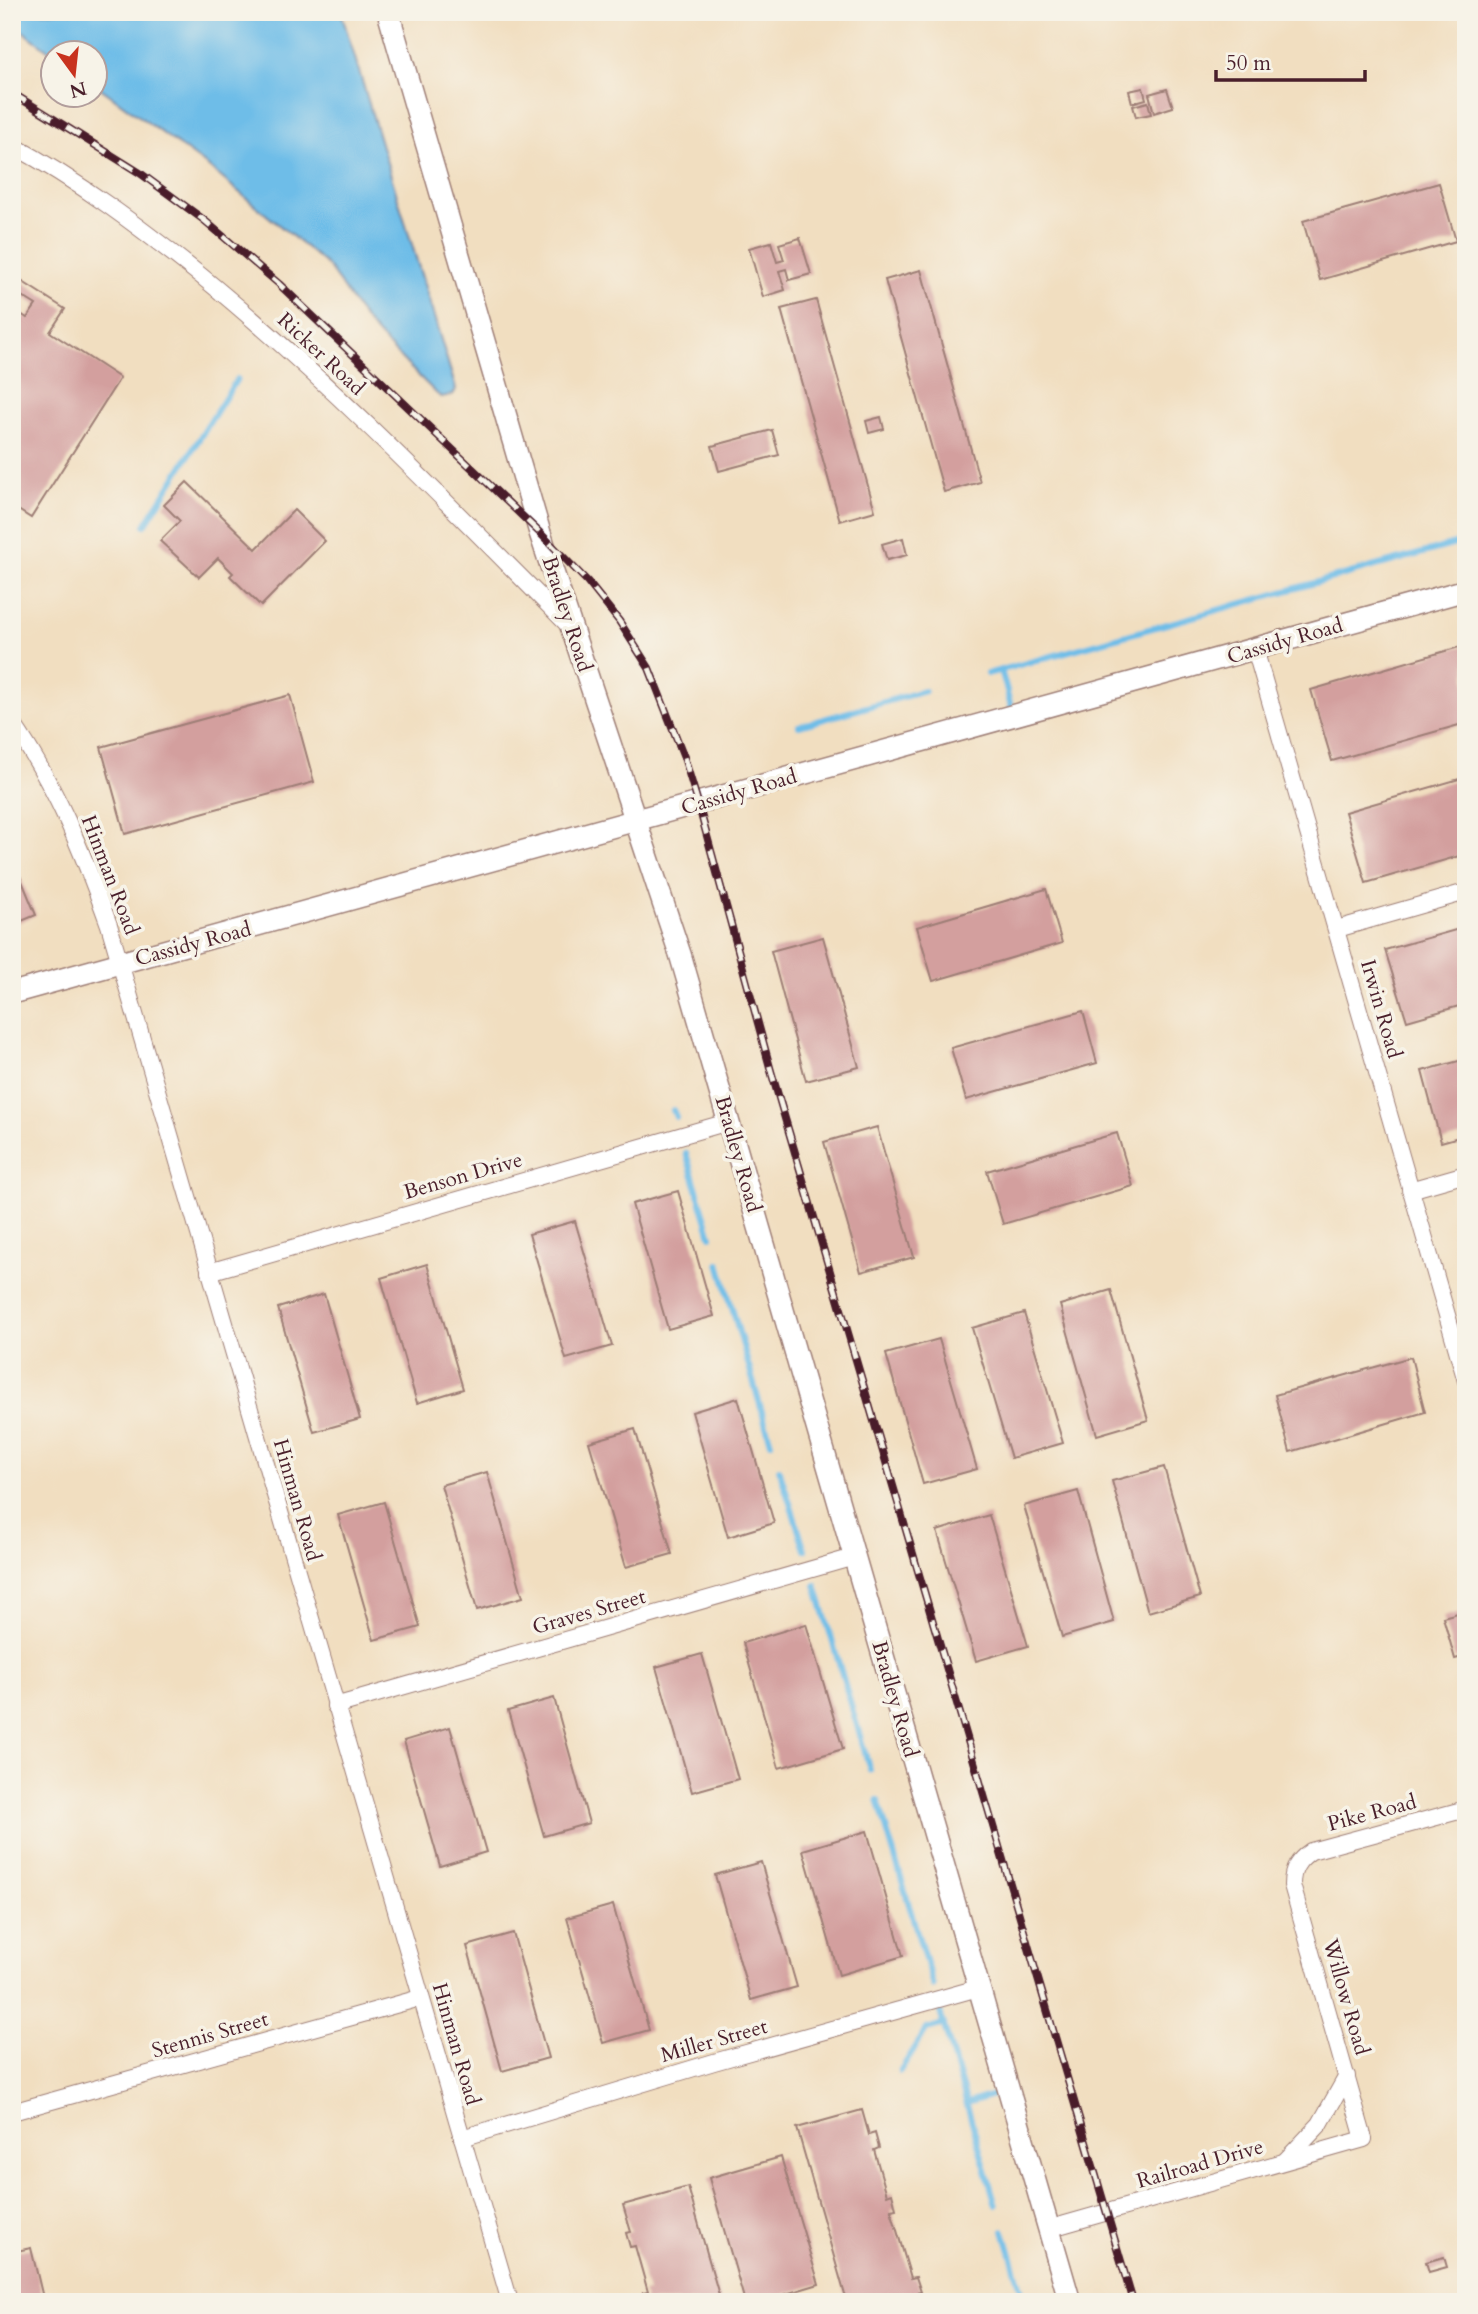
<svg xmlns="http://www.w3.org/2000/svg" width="1478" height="2314" font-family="Cardo,serif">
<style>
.water{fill:#6ebde8;stroke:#5c6e8a;stroke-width:2}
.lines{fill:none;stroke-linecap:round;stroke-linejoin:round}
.stream{stroke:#6ebde8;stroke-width:6}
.building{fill:#d39f9e}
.minor-casing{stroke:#9e7e76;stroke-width:18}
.tertiary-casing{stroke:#9e7e76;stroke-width:24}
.minor{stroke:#fff;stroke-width:16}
.tertiary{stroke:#fff;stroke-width:21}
.rail-casing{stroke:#4a1f2b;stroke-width:8}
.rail{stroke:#f7f3e8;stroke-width:5;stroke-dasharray:16;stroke-linecap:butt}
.labels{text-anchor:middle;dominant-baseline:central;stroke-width:7;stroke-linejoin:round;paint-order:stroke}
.street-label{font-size:21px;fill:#4a1f2b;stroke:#f7f3e8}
</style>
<rect width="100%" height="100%" fill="#f7f3e8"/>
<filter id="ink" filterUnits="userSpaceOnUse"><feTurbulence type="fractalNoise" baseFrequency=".0143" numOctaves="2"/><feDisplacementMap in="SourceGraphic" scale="14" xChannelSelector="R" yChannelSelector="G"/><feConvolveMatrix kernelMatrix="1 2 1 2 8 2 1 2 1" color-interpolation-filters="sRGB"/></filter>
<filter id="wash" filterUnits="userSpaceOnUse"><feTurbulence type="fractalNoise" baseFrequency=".00686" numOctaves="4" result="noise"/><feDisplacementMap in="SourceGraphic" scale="28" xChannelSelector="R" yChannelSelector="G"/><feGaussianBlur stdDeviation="1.57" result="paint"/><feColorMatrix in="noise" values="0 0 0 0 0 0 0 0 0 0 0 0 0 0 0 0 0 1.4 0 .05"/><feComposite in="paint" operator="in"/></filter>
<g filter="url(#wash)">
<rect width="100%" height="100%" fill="#f1dec0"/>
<path class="water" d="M 12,12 L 341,12 L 456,389 L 453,395 L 441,397 L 437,394 C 415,372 392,350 371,327 C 354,307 342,284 326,264 L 210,168 L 95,84 L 94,52 L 52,53 L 12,23 Z"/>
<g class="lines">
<g class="stream">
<path d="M 145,525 L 237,379"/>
<path d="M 1001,670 L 1007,691"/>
<path d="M 987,674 L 1466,541"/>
<path d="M 1008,696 L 1012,711"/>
<path d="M 799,726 L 924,691"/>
<path d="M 673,1110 L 676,1117"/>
<path d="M 686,1153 L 711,1236"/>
<path d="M 719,1263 L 771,1443"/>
<path d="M 779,1469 L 805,1550"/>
<path d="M 816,1585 L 870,1770"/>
<path d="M 878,1800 L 933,1986"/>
<path d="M 940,2012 L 996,2205"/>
<path d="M 900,2071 L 927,2029 L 944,2024"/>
<path d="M 967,2103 L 1006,2091"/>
<path d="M 1004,2231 L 1025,2302"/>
</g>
</g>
<g id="blocks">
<g class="building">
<path d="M 1143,88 L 1146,99 L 1132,103 L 1129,91 Z"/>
<path d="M 1167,89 L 1173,107 L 1154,113 L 1149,94 Z"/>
<path d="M 1148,102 L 1151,114 L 1136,117 L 1133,106 Z"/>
<path d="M 1439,183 L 1456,241 L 1320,280 L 1303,221 Z"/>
<path d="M 800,238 L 811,274 L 789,280 L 786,269 L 779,271 L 785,290 L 763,297 L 749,248 L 771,242 L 777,262 L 784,260 L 779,244 Z"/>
<path d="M 921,270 L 980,482 L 944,492 L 885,280 Z"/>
<path d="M 12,275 L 65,309 L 50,332 L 120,378 L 31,518 L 12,506 L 12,308 L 27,318 L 36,305 L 12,290 Z"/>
<path d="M 816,300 L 875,511 L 840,521 L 781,309 Z"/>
<path d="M 881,417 L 884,429 L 869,433 L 866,421 Z"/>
<path d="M 772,430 L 779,455 L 719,471 L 712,446 Z"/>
<path d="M 187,482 L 256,549 L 294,510 L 325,541 L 261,606 L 230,576 L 233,573 L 218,558 L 199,577 L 160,541 L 180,521 L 164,505 Z"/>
<path d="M 903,538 L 907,555 L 887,560 L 882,544 Z"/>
<path d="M 1466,645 L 1466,723 L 1332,761 L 1311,690 Z"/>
<path d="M 290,695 L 314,782 L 125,834 L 101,747 Z"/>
<path d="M 1466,777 L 1466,854 L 1366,883 L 1345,812 Z"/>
<path d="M 12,857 L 36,915 L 12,925 Z"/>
<path d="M 1046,889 L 1062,943 L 933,981 L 917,927 Z"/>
<path d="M 1466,927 L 1466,1004 L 1407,1021 L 1385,950 Z"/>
<path d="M 823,937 L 859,1067 L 806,1081 L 771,951 Z"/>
<path d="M 1083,1011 L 1097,1063 L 966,1100 L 951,1048 Z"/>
<path d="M 1466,1059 L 1466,1135 L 1441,1142 L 1422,1071 Z"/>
<path d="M 877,1127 L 914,1257 L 861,1272 L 824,1142 Z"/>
<path d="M 1117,1133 L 1133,1186 L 1003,1224 L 987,1171 Z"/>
<path d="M 678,1191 L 714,1316 L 668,1329 L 632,1204 Z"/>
<path d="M 575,1221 L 612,1346 L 566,1359 L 529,1234 Z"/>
<path d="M 427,1264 L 463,1389 L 417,1403 L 381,1278 Z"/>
<path d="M 1111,1290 L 1148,1420 L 1097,1435 L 1060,1305 Z"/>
<path d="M 324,1294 L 360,1419 L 314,1432 L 278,1308 Z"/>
<path d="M 1024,1313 L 1063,1443 L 1011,1458 L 972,1328 Z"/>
<path d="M 939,1339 L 977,1469 L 923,1484 L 886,1354 Z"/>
<path d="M 1411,1357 L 1425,1412 L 1290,1452 L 1275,1395 Z"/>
<path d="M 738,1398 L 774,1523 L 728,1537 L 692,1412 Z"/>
<path d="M 635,1429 L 672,1554 L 626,1567 L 589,1442 Z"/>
<path d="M 1164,1467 L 1200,1597 L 1148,1612 L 1112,1481 Z"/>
<path d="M 487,1472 L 523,1597 L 477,1610 L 441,1485 Z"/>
<path d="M 1078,1491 L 1114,1622 L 1062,1637 L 1024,1506 Z"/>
<path d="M 384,1502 L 420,1627 L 374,1640 L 338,1515 Z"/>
<path d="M 989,1515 L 1028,1646 L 976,1661 L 937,1531 Z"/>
<path d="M 1465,1611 L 1466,1656 L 1455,1659 L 1443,1617 Z"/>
<path d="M 806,1624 L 843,1749 L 779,1768 L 743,1643 Z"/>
<path d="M 702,1654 L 738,1779 L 692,1792 L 656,1667 Z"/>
<path d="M 554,1698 L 589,1823 L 544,1836 L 508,1711 Z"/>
<path d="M 450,1727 L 486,1852 L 440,1866 L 404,1741 Z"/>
<path d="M 867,1831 L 903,1956 L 839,1975 L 803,1850 Z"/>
<path d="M 761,1862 L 797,1987 L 751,2000 L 715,1875 Z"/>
<path d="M 613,1905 L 649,2030 L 603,2043 L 567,1918 Z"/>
<path d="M 513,1933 L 548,2058 L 502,2071 L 467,1946 Z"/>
<path d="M 862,2110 L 869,2135 L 875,2133 L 879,2148 L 874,2150 L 887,2195 L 892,2193 L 896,2209 L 891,2210 L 911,2278 L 916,2277 L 921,2292 L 916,2293 L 918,2302 L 847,2302 L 797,2128 Z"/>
<path d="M 781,2157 L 819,2284 L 759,2302 L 745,2302 L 709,2178 Z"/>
<path d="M 688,2187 L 721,2302 L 646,2302 L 643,2293 L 648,2292 L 635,2246 L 630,2247 L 626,2233 L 631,2232 L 623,2205 Z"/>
<path d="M 31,2248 L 44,2302 L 12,2302 L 12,2252 Z"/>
<path d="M 1444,2257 L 1447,2267 L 1429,2272 L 1426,2262 Z"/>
</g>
</g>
</g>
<g filter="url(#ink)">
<use href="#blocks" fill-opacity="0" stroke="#9e7e76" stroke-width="2"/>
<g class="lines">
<defs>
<g id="minor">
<path d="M 12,145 C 79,181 141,228 200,275 C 332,383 450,506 570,627"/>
<path d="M 1255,649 L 1466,1381"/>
<path d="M 12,722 C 56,786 83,853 109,925 L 510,2302"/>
<path d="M 1337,929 L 1466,892"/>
<path d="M 1410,1190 L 1466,1174"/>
<path d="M 209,1272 L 728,1122"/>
<path d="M 335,1706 L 854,1557"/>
<path d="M 12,2112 L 420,1998"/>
<path d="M 462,2138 L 714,2062 L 978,1988"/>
<path d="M 1285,2161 L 1320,2124 L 1347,2076"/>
<path d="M 1048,2229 L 1364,2139 L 1292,1885 C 1292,1869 1298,1860 1311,1851 L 1466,1809"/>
</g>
<g id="tertiary">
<path d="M 388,12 L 540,533 L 680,954 L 1070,2302"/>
<path d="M 12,993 L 1466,590"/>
</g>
</defs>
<use href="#minor" class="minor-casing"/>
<use href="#tertiary" class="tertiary-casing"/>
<use href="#minor" class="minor"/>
<use href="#tertiary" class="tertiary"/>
<defs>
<path id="rail" d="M 12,93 L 140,173 L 204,220 L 279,284 L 540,533 L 587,581 L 619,621 L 649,668 L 684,757 L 698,803 L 771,1071 L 1133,2302"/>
</defs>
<use href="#rail" class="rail-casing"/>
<use href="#rail" class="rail"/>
</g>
</g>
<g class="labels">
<g class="street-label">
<text transform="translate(321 354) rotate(43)">Ricker Road</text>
<text transform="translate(567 614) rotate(72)">Bradley Road</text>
<text transform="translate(1285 641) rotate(-16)">Cassidy Road</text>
<text transform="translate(739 792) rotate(-16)">Cassidy Road</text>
<text transform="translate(110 875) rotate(69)">Hinman Road</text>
<text transform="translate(193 944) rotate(-15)">Cassidy Road</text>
<text transform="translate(1381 1009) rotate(74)">Irwin Road</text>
<text transform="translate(738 1154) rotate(74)">Bradley Road</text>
<text transform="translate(463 1176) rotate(-16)">Benson Drive</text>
<text transform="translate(297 1500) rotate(74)">Hinman Road</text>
<text transform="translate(589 1612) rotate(-16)">Graves Street</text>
<text transform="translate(895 1699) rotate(74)">Bradley Road</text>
<text transform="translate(1372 1813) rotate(-15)">Pike Road</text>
<text transform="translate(1346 1997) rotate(74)">Willow Road</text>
<text transform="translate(210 2035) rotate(-16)">Stennis Street</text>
<text transform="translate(714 2041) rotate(-16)">Miller Street</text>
<text transform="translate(456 2044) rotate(74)">Hinman Road</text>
<text transform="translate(1200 2164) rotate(-16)">Railroad Drive</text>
</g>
</g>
<rect width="1478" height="2314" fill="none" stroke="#f7f3e8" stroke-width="42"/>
<g transform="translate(74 74) rotate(165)"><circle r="33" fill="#f7f3e8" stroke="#b29e9c" stroke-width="2"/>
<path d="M0-5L12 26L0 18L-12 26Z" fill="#c8321e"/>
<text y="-10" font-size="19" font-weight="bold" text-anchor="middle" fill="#4a1f2b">N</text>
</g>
<path d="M1216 70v10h149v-10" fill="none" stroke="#4a1f2b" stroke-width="3.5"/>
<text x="1226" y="70" font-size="21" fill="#4a1f2b" stroke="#f7f3e8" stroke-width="5" paint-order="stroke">50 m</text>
</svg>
